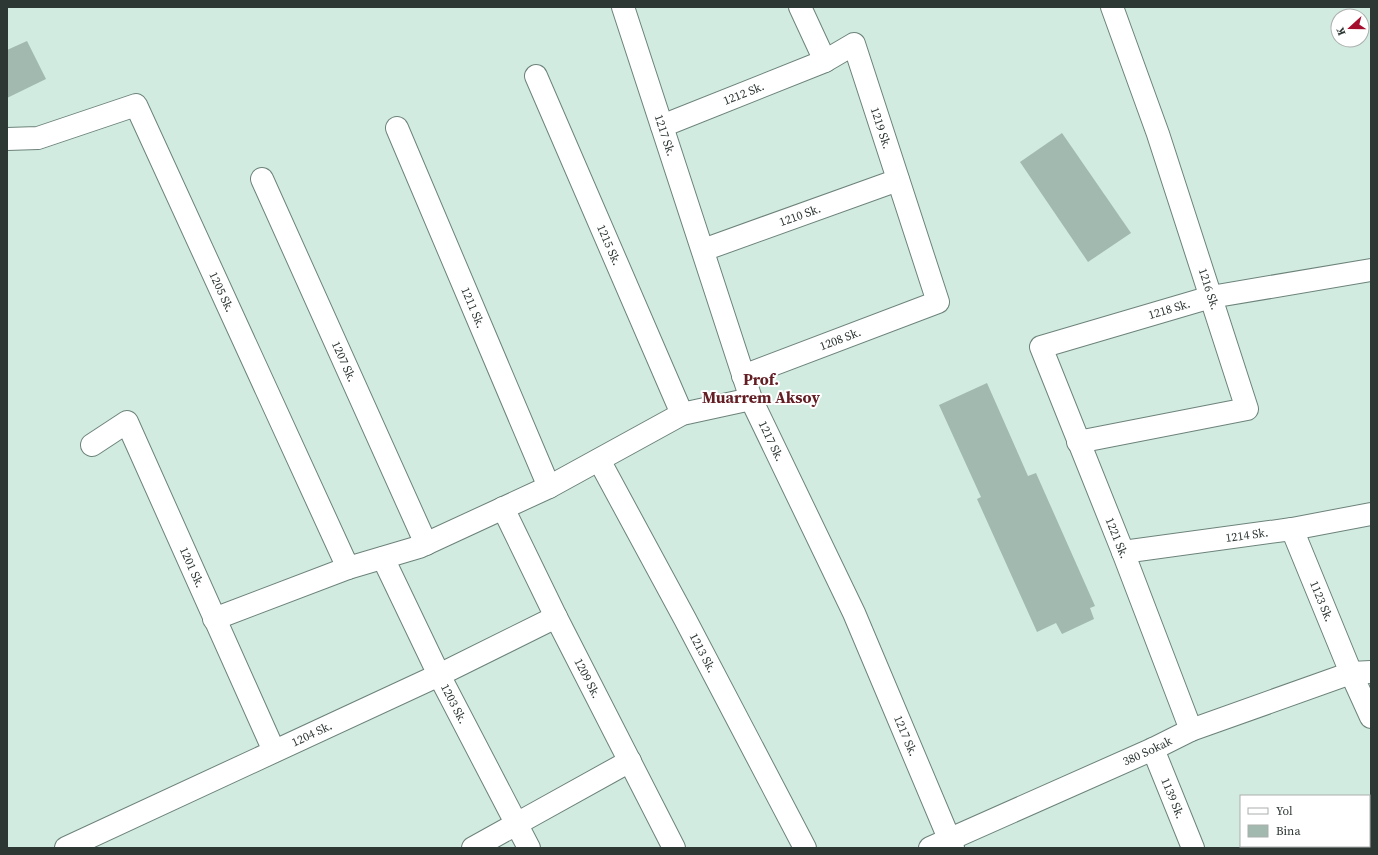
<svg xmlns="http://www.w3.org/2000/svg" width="1378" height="855" font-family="'Source Serif 4',serif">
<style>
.building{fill:#a1b9af}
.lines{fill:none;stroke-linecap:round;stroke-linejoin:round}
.minor-casing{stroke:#6c837a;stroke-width:24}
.minor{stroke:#fff;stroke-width:22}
.labels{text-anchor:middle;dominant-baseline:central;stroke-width:4;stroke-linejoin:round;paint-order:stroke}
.street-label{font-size:12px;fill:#2d3733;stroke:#fff}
.district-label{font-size:16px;font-weight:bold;fill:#631e24;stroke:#fff}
</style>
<rect width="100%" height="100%" fill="#d2ebe1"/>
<g class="building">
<path d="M 27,41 L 46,79 L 7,98 L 7,50 Z"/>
<path d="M 1062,133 L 1131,233 L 1088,262 L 1020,162 Z"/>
<path d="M 987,383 L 1028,476 L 1036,473 L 1095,606 L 1090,608 L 1094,619 L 1062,634 L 1056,623 L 1037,632 L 977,499 L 981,497 L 939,405 Z"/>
</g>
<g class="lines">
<defs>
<g id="minor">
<path id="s1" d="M 623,7 L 751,399 L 854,613 L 953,848"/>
<path id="s2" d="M 536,76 L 682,414"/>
<path id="s3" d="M 662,126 L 825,61"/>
<path id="s4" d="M 397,128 L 549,487"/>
<path id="s5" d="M 7,139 L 38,138 L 136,105 L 348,568 L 419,547 L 549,487 L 682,414 L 751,399"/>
<path id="s6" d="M 262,179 L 426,544"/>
<path id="s7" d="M 703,250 L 898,180"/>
<path id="s8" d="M 743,376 L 938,302 L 854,44 L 825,61 L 800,7"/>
<path d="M 1078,442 L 1247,409 L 1158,134 L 1112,7"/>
<path id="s9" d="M 92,445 L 127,422 L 274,751"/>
<path id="s10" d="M 599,460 L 685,619 L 805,848"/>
<path id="s11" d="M 503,508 L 556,617 L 674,848"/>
<path id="s12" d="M 1292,529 L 1351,673 L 1371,717"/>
<path id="s13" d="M 1123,552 L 1292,529 L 1371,514"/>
<path id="s14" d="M 383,558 L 439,675 L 529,848"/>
<path d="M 214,619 L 348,568"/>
<path id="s15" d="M 1191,730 L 1123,552 L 1041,347 L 1211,297 L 1371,270"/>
<path id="s16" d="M 1153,749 L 1193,848"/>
<path d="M 1369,832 L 1371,832"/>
<path id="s17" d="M 66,848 L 439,675 L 556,617"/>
<path d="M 473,848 L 630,761"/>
<path id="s18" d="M 930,848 L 1153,749 L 1191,730 L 1351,673 L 1371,672"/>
<path d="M 1332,848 L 1337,846"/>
</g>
</defs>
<use href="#minor" class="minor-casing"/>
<use href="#minor" class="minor"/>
</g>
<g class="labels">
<g class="street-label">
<text stroke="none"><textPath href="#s3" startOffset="88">1212 Sk.</textPath></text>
<text transform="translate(881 128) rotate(72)">1219 Sk.</text>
<text stroke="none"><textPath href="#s1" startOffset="135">1217 Sk.</textPath></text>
<text stroke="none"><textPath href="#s7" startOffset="103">1210 Sk.</textPath></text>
<text stroke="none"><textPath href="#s2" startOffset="184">1215 Sk.</textPath></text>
<text transform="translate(1209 289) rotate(72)">1216 Sk.</text>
<text stroke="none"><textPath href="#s5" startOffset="340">1205 Sk.</textPath></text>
<text stroke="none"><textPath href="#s4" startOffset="195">1211 Sk.</textPath></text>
<text stroke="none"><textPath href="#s15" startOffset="545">1218 Sk.</textPath></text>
<text stroke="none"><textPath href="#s8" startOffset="104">1208 Sk.</textPath></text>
<text stroke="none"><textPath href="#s6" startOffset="200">1207 Sk.</textPath></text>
<text stroke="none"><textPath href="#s1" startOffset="459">1217 Sk.</textPath></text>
<text stroke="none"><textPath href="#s13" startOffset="125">1214 Sk.</textPath></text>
<text transform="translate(1117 538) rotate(68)">1221 Sk.</text>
<text stroke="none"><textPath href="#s9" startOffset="201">1201 Sk.</textPath></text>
<text stroke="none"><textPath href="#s12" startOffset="78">1123 Sk.</textPath></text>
<text stroke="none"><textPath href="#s10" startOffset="219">1213 Sk.</textPath></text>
<text stroke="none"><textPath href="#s11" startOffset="190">1209 Sk.</textPath></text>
<text stroke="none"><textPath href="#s14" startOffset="162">1203 Sk.</textPath></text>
<text stroke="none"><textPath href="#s17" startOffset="271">1204 Sk.</textPath></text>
<text stroke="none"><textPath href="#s1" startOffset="783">1217 Sk.</textPath></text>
<text stroke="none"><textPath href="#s18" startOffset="238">380 Sokak</textPath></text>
<text stroke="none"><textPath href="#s16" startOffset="53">1139 Sk.</textPath></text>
</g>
<g class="district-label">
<text x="761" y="379">Prof.<tspan x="761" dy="18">Muarrem Aksoy</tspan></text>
</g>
</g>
<rect width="1378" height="855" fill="none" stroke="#2d3733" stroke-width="16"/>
<rect x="1240" y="795" width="130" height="52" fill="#ffffff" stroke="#abafad"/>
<rect x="1248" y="808" width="20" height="6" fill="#ffffff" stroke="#abafad"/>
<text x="1276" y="815" font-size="12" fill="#2d3733">Yol</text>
<rect x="1248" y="825" width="20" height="12" fill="#a1b9af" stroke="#abafad"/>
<text x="1276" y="835" font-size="12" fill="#2d3733">Bina</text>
<g transform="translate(1350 28) rotate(249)"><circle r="19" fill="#ffffff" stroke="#abafad"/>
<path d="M0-3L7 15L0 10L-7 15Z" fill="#a60c2d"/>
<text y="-6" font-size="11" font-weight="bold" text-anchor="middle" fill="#2d3733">K</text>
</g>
</svg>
